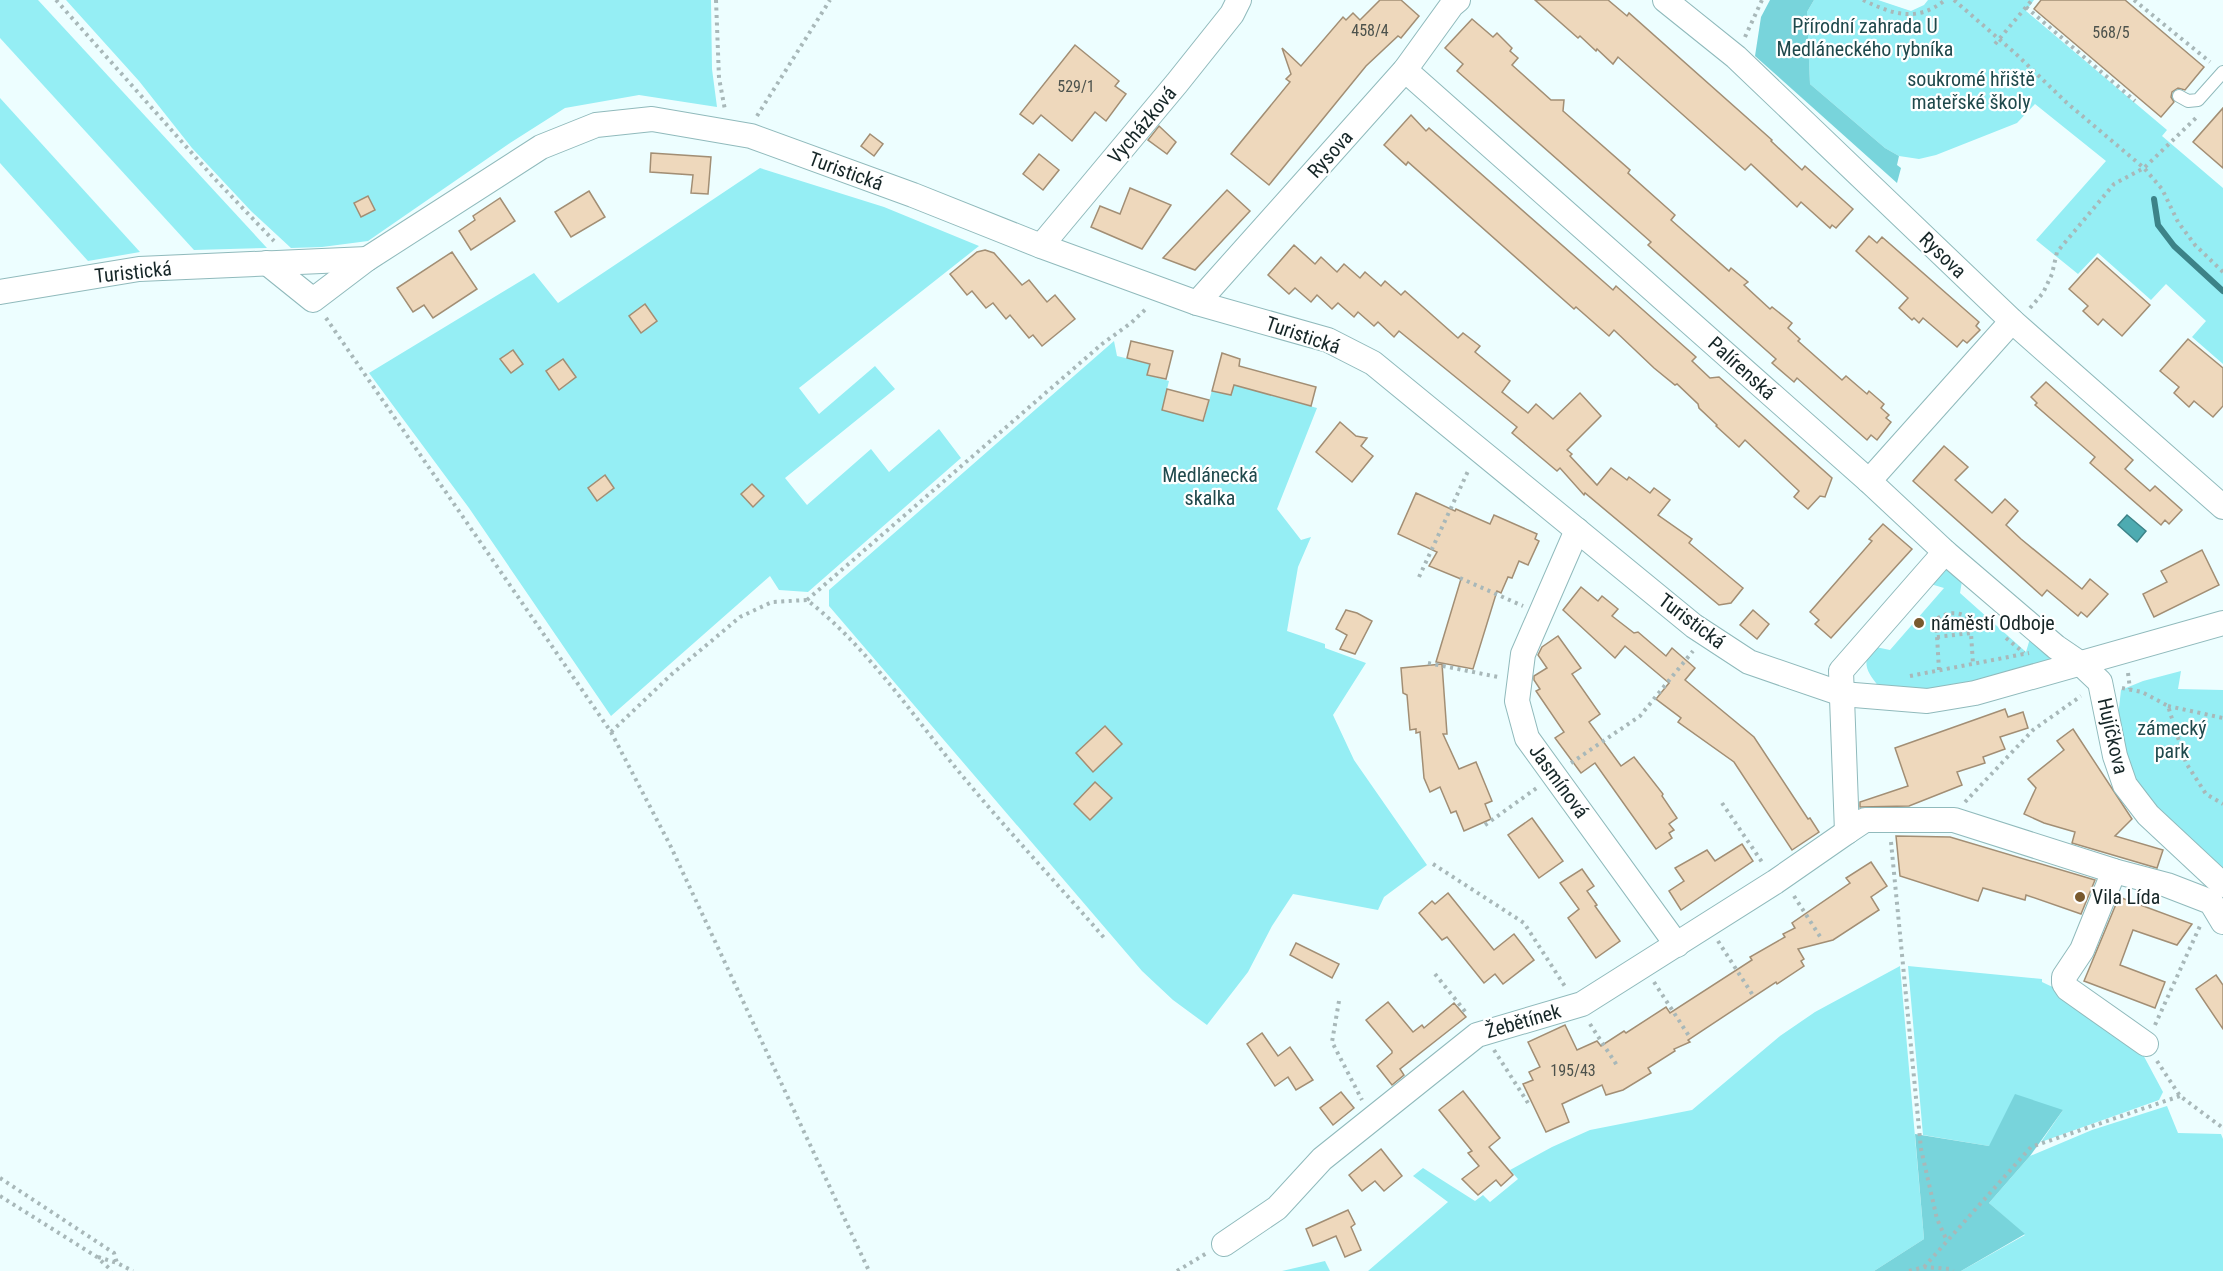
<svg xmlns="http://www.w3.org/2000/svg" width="2223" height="1271" font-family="'Roboto Condensed',sans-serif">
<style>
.green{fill:#95eef4}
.forest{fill:#78d4db}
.water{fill:#4dabb1;stroke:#3c8388;stroke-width:1.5}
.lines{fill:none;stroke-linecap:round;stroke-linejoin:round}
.stream{stroke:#3c8388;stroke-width:6}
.building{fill:#eed8bc;stroke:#a28e74;stroke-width:1.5}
.service-casing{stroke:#90babc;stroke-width:14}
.minor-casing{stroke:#90babc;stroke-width:26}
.path{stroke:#a8b8b9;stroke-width:4;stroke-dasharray:3 4.5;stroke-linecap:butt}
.service{stroke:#fff;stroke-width:12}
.minor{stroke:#fff;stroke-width:24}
.poi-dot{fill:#78592e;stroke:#fff;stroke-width:2}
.labels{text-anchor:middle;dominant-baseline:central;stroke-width:4.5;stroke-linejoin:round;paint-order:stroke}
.number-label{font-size:16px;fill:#4c524c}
.park-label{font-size:20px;fill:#1f494c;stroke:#fff}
.street-label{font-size:20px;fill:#162627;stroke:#fff}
.poi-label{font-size:20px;fill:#162627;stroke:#fff;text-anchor:start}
</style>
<rect width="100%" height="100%" fill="#edfeff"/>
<g class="green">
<path d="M 0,0 L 38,0 L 267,248 L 194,250 L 0,38 Z"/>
<path d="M 66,0 L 711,0 L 712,69 L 717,107 L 639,95 L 565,108 L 510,143 L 368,241 L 322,247 L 291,248 L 251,211 L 192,148 L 139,81 Z"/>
<path d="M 1814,0 L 1878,0 L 1911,11 L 1924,5 L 1928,0 L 2034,0 L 2026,11 L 2167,130 L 2162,136 L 2223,188 L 2223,364 L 2192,337 L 2206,321 L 2166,284 L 2151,300 L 2098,253 L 2078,274 L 2036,240 L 2106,161 L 2035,104 L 2017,123 L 1936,155 L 1919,159 L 1899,156 L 1885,148 L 1810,84 L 1807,12 Z"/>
<path d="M 0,98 L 140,252 L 88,261 L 0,163 Z"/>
<path d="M 760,168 L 884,207 L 979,246 L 799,388 L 819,414 L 875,366 L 895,389 L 785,478 L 807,505 L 871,449 L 889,472 L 939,429 L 961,458 L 808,592 L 779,590 L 770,576 L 611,716 L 469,508 L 369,373 L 534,273 L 558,303 Z"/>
<path d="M 1114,341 L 1117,356 L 1150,364 L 1148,375 L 1169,381 L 1162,409 L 1204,420 L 1212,390 L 1231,395 L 1235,379 L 1241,387 L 1317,408 L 1277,509 L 1301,540 L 1311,537 L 1298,567 L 1287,631 L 1325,644 L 1325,648 L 1366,663 L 1333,715 L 1354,760 L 1427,865 L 1384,897 L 1378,910 L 1293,894 L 1272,926 L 1248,972 L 1207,1025 L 1173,1000 L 1142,971 L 829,606 L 829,590 Z"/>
<path d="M 1949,561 L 1963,575 L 1960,593 L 2026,652 L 2031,635 L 2057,658 L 1998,677 L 1922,693 L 1879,687 C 1867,671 1862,666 1871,646 L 1890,650 L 1944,588 L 1927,583 Z"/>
<path d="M 2181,671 L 2178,689 L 2223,690 L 2223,874 L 2130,780 L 2117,726 L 2121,690 L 2143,681 Z"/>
<path d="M 1900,966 L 1924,1239 L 1874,1271 L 1368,1271 L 1448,1202 L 1413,1176 L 1423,1168 L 1475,1201 L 1483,1195 L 1490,1202 L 1518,1179 L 1510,1170 L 1552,1147 L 1590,1130 L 1692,1110 L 1780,1036 L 1815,1012 Z"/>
<path d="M 1908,966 L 2042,979 L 2042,982 L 2061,991 L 2140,1049 L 2163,1092 L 2159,1100 L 2041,1142 L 2063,1110 L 1989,1146 L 1923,1135 Z"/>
<path d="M 2167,1106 L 2178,1133 L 2221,1134 L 2223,1139 L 2223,1271 L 1961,1271 L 2025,1235 L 1989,1203 L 2030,1156 L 2092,1130 Z"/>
<path d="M 1325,1261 L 1330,1271 L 1282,1271 Z"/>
</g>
<g class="forest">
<path d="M 1770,0 L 1814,0 L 1807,12 L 1810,84 L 1885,148 L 1899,156 L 1897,165 L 1901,168 L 1897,183 L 1755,56 L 1761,17 Z"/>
<path d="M 2015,1094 L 2063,1110 L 2030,1156 L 1989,1203 L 2025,1234 L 1961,1271 L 1874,1271 L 1924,1239 L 1915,1134 L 1989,1146 Z"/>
</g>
<path class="water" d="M 2127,515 L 2146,531 L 2137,542 L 2118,525 Z"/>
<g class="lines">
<path class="stream" d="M 2154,199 L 2158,225 L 2174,246 L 2223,291"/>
</g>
<g class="building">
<path d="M 1380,0 L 1401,0 L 1419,16 L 1401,38 L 1398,36 L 1366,66 L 1269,185 L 1231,154 L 1290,82 L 1286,79 L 1291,74 L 1282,48 L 1301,66 L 1343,17 L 1346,20 L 1353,13 L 1360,20 Z"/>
<path d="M 1535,0 L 1608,0 L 1627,16 L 1629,13 L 1772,140 L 1771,141 L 1802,170 L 1805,166 L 1853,209 L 1836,228 L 1832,225 L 1830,228 L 1801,202 L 1797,207 L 1751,164 L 1745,170 L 1618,57 L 1613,64 L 1597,49 L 1596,51 L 1580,36 L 1578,38 Z"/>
<path d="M 2041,0 L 2125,0 L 2204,67 L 2185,90 L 2178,88 L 2172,92 L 2171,97 L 2174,102 L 2161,117 L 2034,9 Z"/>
<path d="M 1472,19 L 1493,37 L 1497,33 L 1512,48 L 1510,51 L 1518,58 L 1512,65 L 1551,100 L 1564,100 L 1563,111 L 1630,170 L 1628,173 L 1675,215 L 1671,220 L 1729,271 L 1731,268 L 1748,282 L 1744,285 L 1770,309 L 1772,307 L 1792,323 L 1788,328 L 1800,339 L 1798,341 L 1842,380 L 1846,376 L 1867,394 L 1869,391 L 1884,404 L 1881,408 L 1889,415 L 1886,418 L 1891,422 L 1877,440 L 1871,435 L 1867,440 L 1797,378 L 1794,382 L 1772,363 L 1776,359 L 1648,245 L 1651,242 L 1457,71 L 1463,64 L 1445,48 Z"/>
<path d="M 1075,45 L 1119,81 L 1115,86 L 1126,94 L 1106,121 L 1095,112 L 1072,141 L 1041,115 L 1033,124 L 1020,114 Z"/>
<path d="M 2223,108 L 2223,168 L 2193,142 Z"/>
<path d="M 1411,115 L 1426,131 L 1429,128 L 1613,290 L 1616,286 L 1696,357 L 1692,361 L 1710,378 L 1719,377 L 1832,478 L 1825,497 L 1820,496 L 1808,509 L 1794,497 L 1799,491 L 1745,440 L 1739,447 L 1716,426 L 1717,425 L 1699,408 L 1698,404 L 1677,384 L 1675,385 L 1654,368 L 1614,330 L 1609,336 L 1576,307 L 1574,309 L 1408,162 L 1406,165 L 1384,145 Z"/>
<path d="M 1159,126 L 1176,142 L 1167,154 L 1148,140 Z"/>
<path d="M 870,134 L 883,144 L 874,156 L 861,146 Z"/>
<path d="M 651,153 L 711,157 L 708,194 L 691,193 L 693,175 L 650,172 Z"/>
<path d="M 1039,154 L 1059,170 L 1043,190 L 1023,174 Z"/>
<path d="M 1130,188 L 1171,205 L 1142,249 L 1091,227 L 1100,206 L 1120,214 Z"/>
<path d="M 1227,190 L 1250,211 L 1195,270 L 1163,258 Z"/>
<path d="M 589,191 L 605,217 L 571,237 L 555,212 Z"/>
<path d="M 368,196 L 375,210 L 361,217 L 354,203 Z"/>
<path d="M 500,198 L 515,221 L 471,250 L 459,231 L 475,220 L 473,216 Z"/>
<path d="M 1869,236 L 1877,243 L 1882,237 L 1979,322 L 1976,326 L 1980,330 L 1967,343 L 1963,340 L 1957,347 L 1923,318 L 1919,323 L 1914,318 L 1912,320 L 1899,308 L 1908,298 L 1856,251 Z"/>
<path d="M 1294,245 L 1315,264 L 1321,257 L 1337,272 L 1344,264 L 1360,278 L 1365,272 L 1381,286 L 1385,281 L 1401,295 L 1405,291 L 1458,338 L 1463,333 L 1480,346 L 1475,352 L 1510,381 L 1502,392 L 1528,413 L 1536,404 L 1553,419 L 1580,393 L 1601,416 L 1567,450 L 1572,454 L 1570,456 L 1597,485 L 1611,468 L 1627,480 L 1629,477 L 1650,493 L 1654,488 L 1670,500 L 1658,515 L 1692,539 L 1689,543 L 1743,588 L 1731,603 L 1719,605 L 1585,493 L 1584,495 L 1560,468 L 1557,471 L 1512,433 L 1517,427 L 1399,331 L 1394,337 L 1378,322 L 1374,326 L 1358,312 L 1354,317 L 1338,303 L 1332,309 L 1317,295 L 1311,302 L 1295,288 L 1289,294 L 1268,275 Z"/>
<path d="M 985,250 L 994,253 L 1022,285 L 1029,280 L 1047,302 L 1055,295 L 1075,319 L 1042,346 L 1033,335 L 1029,338 L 1010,315 L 1006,319 L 993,303 L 986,308 L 972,291 L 967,295 L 950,274 L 977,252 Z"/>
<path d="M 452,252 L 477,289 L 433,318 L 424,305 L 413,312 L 397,288 Z"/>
<path d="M 2097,258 L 2150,305 L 2122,336 L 2103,319 L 2098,325 L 2083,311 L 2088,306 L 2069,289 Z"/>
<path d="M 645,304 L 657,321 L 641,333 L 629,316 Z"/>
<path d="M 2188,339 L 2223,368 L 2223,406 L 2213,417 L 2194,401 L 2189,407 L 2174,393 L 2179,387 L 2160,371 Z"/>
<path d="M 1131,341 L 1173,351 L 1166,379 L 1147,375 L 1150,364 L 1127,358 Z"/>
<path d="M 513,350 L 523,364 L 511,373 L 500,359 Z"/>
<path d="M 1222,353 L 1240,359 L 1239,366 L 1316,387 L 1311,406 L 1234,385 L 1231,395 L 1212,391 Z"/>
<path d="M 563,359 L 576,377 L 559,390 L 546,371 Z"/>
<path d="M 2046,382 L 2133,460 L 2125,469 L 2150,491 L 2155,486 L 2182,510 L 2169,524 L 2165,520 L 2161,525 L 2090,463 L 2095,457 L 2035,405 L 2037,403 L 2031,397 Z"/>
<path d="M 1167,389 L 1209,400 L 1203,421 L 1162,410 Z"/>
<path d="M 1340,422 L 1356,436 L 1367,438 L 1361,446 L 1373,456 L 1352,482 L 1316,452 Z"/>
<path d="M 1944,446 L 1968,467 L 1955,480 L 1992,513 L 2005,499 L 2018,511 L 2006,525 L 2021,539 L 2082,589 L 2090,579 L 2108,594 L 2087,617 L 2081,612 L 2078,616 L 2047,590 L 2042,596 L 1913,481 Z"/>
<path d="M 605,475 L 614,488 L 597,501 L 588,488 Z"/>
<path d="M 752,484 L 764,496 L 753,507 L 741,494 Z"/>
<path d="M 1416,493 L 1455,511 L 1456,509 L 1490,524 L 1494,515 L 1537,534 L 1535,539 L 1539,541 L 1528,565 L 1519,561 L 1512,578 L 1508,577 L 1501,593 L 1497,591 L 1473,669 L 1436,662 L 1461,579 L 1429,566 L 1437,552 L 1398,534 Z"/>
<path d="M 1883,524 L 1912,549 L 1831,638 L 1815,624 L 1819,620 L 1810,612 L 1872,541 L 1869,539 Z"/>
<path d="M 2202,550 L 2219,585 L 2154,617 L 2143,594 L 2167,582 L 2161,571 Z"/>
<path d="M 1581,587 L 1598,601 L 1602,596 L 1618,609 L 1612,616 L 1634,633 L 1638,632 L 1666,656 L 1672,648 L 1695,668 L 1685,680 L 1754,737 L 1808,819 L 1810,818 L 1819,832 L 1792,850 L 1734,762 L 1678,722 L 1681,718 L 1656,699 L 1669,683 L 1625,646 L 1615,658 L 1563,610 Z"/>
<path d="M 1346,610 L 1357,613 L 1372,621 L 1355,654 L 1340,649 L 1347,635 L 1336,629 Z"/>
<path d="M 1753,610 L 1769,624 L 1757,639 L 1740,625 Z"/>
<path d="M 1558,636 L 1581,668 L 1572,674 L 1600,714 L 1589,722 L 1621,766 L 1634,757 L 1663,794 L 1662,796 L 1677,818 L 1669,824 L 1674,830 L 1669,833 L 1672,838 L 1656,849 L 1595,763 L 1581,773 L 1555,738 L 1564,732 L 1536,691 L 1540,689 L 1534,680 L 1534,676 L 1547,668 L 1538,655 L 1542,647 Z"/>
<path d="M 1442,664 L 1447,734 L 1443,734 L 1459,769 L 1476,762 L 1492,801 L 1485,804 L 1491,819 L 1464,831 L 1456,811 L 1451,813 L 1440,787 L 1430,792 L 1424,778 L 1420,732 L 1416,733 L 1416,729 L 1410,730 L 1407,695 L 1403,693 L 1401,668 Z"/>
<path d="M 2005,709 L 2008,717 L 2023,712 L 2028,728 L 2000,737 L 2005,749 L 1983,757 L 1985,763 L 1957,772 L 1962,785 L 1909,806 L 1860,807 L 1860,802 L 1908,786 L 1895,748 Z"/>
<path d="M 1105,726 L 1122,744 L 1093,772 L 1076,753 Z"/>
<path d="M 2073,729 L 2132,819 L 2115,836 L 2163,850 L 2157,868 L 2072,843 L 2075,832 L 2044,823 L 2024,814 L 2036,788 L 2028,779 L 2064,750 L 2057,741 Z"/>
<path d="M 1095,782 L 1112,798 L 1090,820 L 1074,804 Z"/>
<path d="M 1532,818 L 1563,861 L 1539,878 L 1508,835 Z"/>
<path d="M 1896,836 L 1950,837 L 2095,880 L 2081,914 L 2026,895 L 2025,900 L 1983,888 L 1978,901 L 1900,876 Z"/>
<path d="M 1742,844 L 1753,861 L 1681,910 L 1669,891 L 1684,881 L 1675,868 L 1707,850 L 1715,861 Z"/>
<path d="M 1871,862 L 1887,886 L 1871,897 L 1879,910 L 1833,940 L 1798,949 L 1804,959 L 1801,961 L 1804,966 L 1777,984 L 1776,982 L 1688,1040 L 1690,1042 L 1674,1049 L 1675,1051 L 1648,1068 L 1651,1073 L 1623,1090 L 1606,1095 L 1602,1085 L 1562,1104 L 1569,1122 L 1546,1132 L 1523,1084 L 1533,1080 L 1529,1072 L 1540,1067 L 1528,1042 L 1565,1025 L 1577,1050 L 1597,1041 L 1601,1046 L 1624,1031 L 1626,1033 L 1666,1007 L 1670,1013 L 1752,960 L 1750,957 L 1785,937 L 1783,934 L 1795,928 L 1792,923 L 1850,883 L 1846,878 Z"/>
<path d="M 1582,869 L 1594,886 L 1587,891 L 1597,905 L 1595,906 L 1620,941 L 1596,958 L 1568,918 L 1579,909 L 1560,883 Z"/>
<path d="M 1448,893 L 1494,950 L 1514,934 L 1534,960 L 1503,984 L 1495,974 L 1484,983 L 1447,937 L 1442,940 L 1419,913 L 1432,901 L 1435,904 Z"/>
<path d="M 2119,897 L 2192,924 L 2177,945 L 2133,930 L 2120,965 L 2165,982 L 2155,1008 L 2084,981 Z"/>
<path d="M 1296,943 L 1339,964 L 1332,978 L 1290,955 Z"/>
<path d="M 2216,975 L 2223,985 L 2223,1029 L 2196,989 Z"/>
<path d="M 1388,1002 L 1413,1032 L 1422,1025 L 1424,1028 L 1454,1003 L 1466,1017 L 1400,1069 L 1404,1075 L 1392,1085 L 1377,1066 L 1392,1053 L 1392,1051 L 1366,1020 Z"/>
<path d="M 1262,1033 L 1278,1056 L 1290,1047 L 1313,1080 L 1296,1090 L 1288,1077 L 1275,1086 L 1247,1044 Z"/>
<path d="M 1463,1091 L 1500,1138 L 1489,1147 L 1513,1175 L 1501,1186 L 1496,1180 L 1478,1195 L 1462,1179 L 1479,1166 L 1468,1153 L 1472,1151 L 1439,1110 Z"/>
<path d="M 1341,1092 L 1354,1108 L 1333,1125 L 1320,1108 Z"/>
<path d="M 1381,1149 L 1402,1176 L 1384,1191 L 1375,1181 L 1362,1191 L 1349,1175 Z"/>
<path d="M 1348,1210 L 1355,1224 L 1351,1227 L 1361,1250 L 1345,1257 L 1336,1236 L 1313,1246 L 1306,1229 Z"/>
</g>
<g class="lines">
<defs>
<path id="service" d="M 2179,96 L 2188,101 L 2198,100 L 2223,72"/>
<g id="minor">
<path d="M 1665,0 L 1736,57 L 2012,321 L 2223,507"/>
<path d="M 1405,70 L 1869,481 L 1945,552 L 2056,647 L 2081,664 L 2100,682 L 2115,756 L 2125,785 L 2148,815 L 2223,885"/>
<path d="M 1041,246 L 1177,83 L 1232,14 L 1239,0"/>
<path d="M 267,263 L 313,300 L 367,259 L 541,147 L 596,125 L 652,119 L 751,136 L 913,195 L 1041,246 L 1197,303 L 1328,340 L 1373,363 L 1694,626 L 1749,662 L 1842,694 L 1927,701 L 1975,693 L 2223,623"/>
<path d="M 0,292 L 139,269 L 367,259"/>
<path d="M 1197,303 L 1405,70 L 1452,5 L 1458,0"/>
<path d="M 1869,481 L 2012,321"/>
<path d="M 1577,530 L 1523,654 L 1517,701 L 1527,738 L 1677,945"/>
<path d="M 1945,552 L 1841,671 L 1847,832 L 1865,820 L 1954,820 L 2114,871 L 2167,885 L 2211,902 L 2223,922"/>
<path d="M 2114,871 L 2082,950 L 2064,977 L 2064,983 L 2068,989 L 2146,1044"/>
<path d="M 1224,1244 L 1277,1208 L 1322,1159 L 1477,1035 L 1582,1004 L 1775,882 L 1847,832"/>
</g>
</defs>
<use href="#service" class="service-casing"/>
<use href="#minor" class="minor-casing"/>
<g class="path">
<path d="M 56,0 L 214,178 L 274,241"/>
<path d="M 716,0 L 719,78 L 725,110"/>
<path d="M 1863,0 C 1892,14 1917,23 1945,0"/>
<path d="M 1954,0 L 2015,53 L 2067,103 L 2144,168 L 2162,189 L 2178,222 L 2195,245 L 2223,272"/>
<path d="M 2134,0 L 2210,62"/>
<path d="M 2026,7 L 2135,101"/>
<path d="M 1745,37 L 1762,0"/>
<path d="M 1995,44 L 2032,0"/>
<path d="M 757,116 L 830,0"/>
<path d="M 2030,308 L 2043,293 L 2052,274 L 2057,252 L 2114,184 L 2144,168 L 2199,115"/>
<path d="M 326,318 L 611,732 L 670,845 L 869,1271"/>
<path d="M 1419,577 L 1469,469"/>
<path d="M 1460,578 L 1523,606"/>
<path d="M 807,600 L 1102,344 L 1131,323 L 1148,307"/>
<path d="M 1937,637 L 1971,633"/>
<path d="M 2006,638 L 2024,653"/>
<path d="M 1428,663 L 1498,677"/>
<path d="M 1939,670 L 1936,619 C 1949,612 1956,611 1970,618 L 1973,664"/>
<path d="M 2128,673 L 2130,689"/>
<path d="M 1910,676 L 2029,653"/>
<path d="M 2122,688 L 2142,692 L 2168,706 L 2186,763 L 2206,794 L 2223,804"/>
<path d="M 2168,706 L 2223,718"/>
<path d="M 611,732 L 672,674 L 740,617 L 772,602 L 807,600 C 864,644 909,710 955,767 C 1003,826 1056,882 1106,940"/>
<path d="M 1571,763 L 1640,716 L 1693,651"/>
<path d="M 1965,802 L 2033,730 L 2081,696"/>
<path d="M 1722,803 L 1764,865"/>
<path d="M 1485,825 L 1538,787"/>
<path d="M 1891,842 L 1921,1149 L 1937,1219 L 1947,1241"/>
<path d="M 1433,864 L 1524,923 L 1566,988"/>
<path d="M 1794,896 L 1821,938"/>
<path d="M 1718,941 L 1754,997"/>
<path d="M 1435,974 L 1468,1015"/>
<path d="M 1654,982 L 1689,1036"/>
<path d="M 1339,1001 L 1332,1042 L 1362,1100"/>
<path d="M 1590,1024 L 1618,1067"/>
<path d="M 2155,1025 L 2200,926"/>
<path d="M 1494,1050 L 1528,1103"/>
<path d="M 2157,1061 L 2180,1096 L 2223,1128"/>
<path d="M 0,1178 L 114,1253 L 117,1263"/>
<path d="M 0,1196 L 97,1257 L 112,1271"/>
<path d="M 98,1257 L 117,1263 L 133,1271"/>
<path d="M 1924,1267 L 2031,1147 L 2180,1096"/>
<path d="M 1177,1271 L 1207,1253"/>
<path d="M 1909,1271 L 1924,1267 L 1951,1269 L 1953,1271"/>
</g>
<use href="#service" class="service"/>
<use href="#minor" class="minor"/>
</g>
<g class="poi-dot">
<circle cx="1919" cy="623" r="6"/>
<circle cx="2080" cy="897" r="6"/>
</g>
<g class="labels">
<g class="number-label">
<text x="1370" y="30">458/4</text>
<text x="2111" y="32">568/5</text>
<text x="1076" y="86">529/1</text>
<text x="1573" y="1070">195/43</text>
</g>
<g class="park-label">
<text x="1865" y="26">Přírodní zahrada U<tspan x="1865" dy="23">Medláneckého rybníka</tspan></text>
<text x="1971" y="79">soukromé hřiště<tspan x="1971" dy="23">mateřské školy</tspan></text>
<text x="1210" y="475">Medlánecká<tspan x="1210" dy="23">skalka</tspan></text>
<text x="2172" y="728">zámecký<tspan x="2172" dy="23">park</tspan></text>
</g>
<g class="street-label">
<text transform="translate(1142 125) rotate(-50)">Vycházková</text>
<text transform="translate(1330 154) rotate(-48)">Rysova</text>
<text transform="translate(846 171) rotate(20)">Turistická</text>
<text transform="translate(1943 255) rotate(44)">Rysova</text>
<text transform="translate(133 272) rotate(-6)">Turistická</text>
<text transform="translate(1303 335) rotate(19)">Turistická</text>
<text transform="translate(1742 368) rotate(42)">Palírenská</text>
<text transform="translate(1692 621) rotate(37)">Turistická</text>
<text transform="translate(2113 736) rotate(77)">Hujíčkova</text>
<text transform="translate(1559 781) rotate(54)">Jasmínová</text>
<text transform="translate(1523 1021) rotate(-16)">Žebětínek</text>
</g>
<g class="poi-label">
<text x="1931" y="623">náměstí Odboje</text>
<text x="2092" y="897">Vila Lída</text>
</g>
</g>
</svg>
